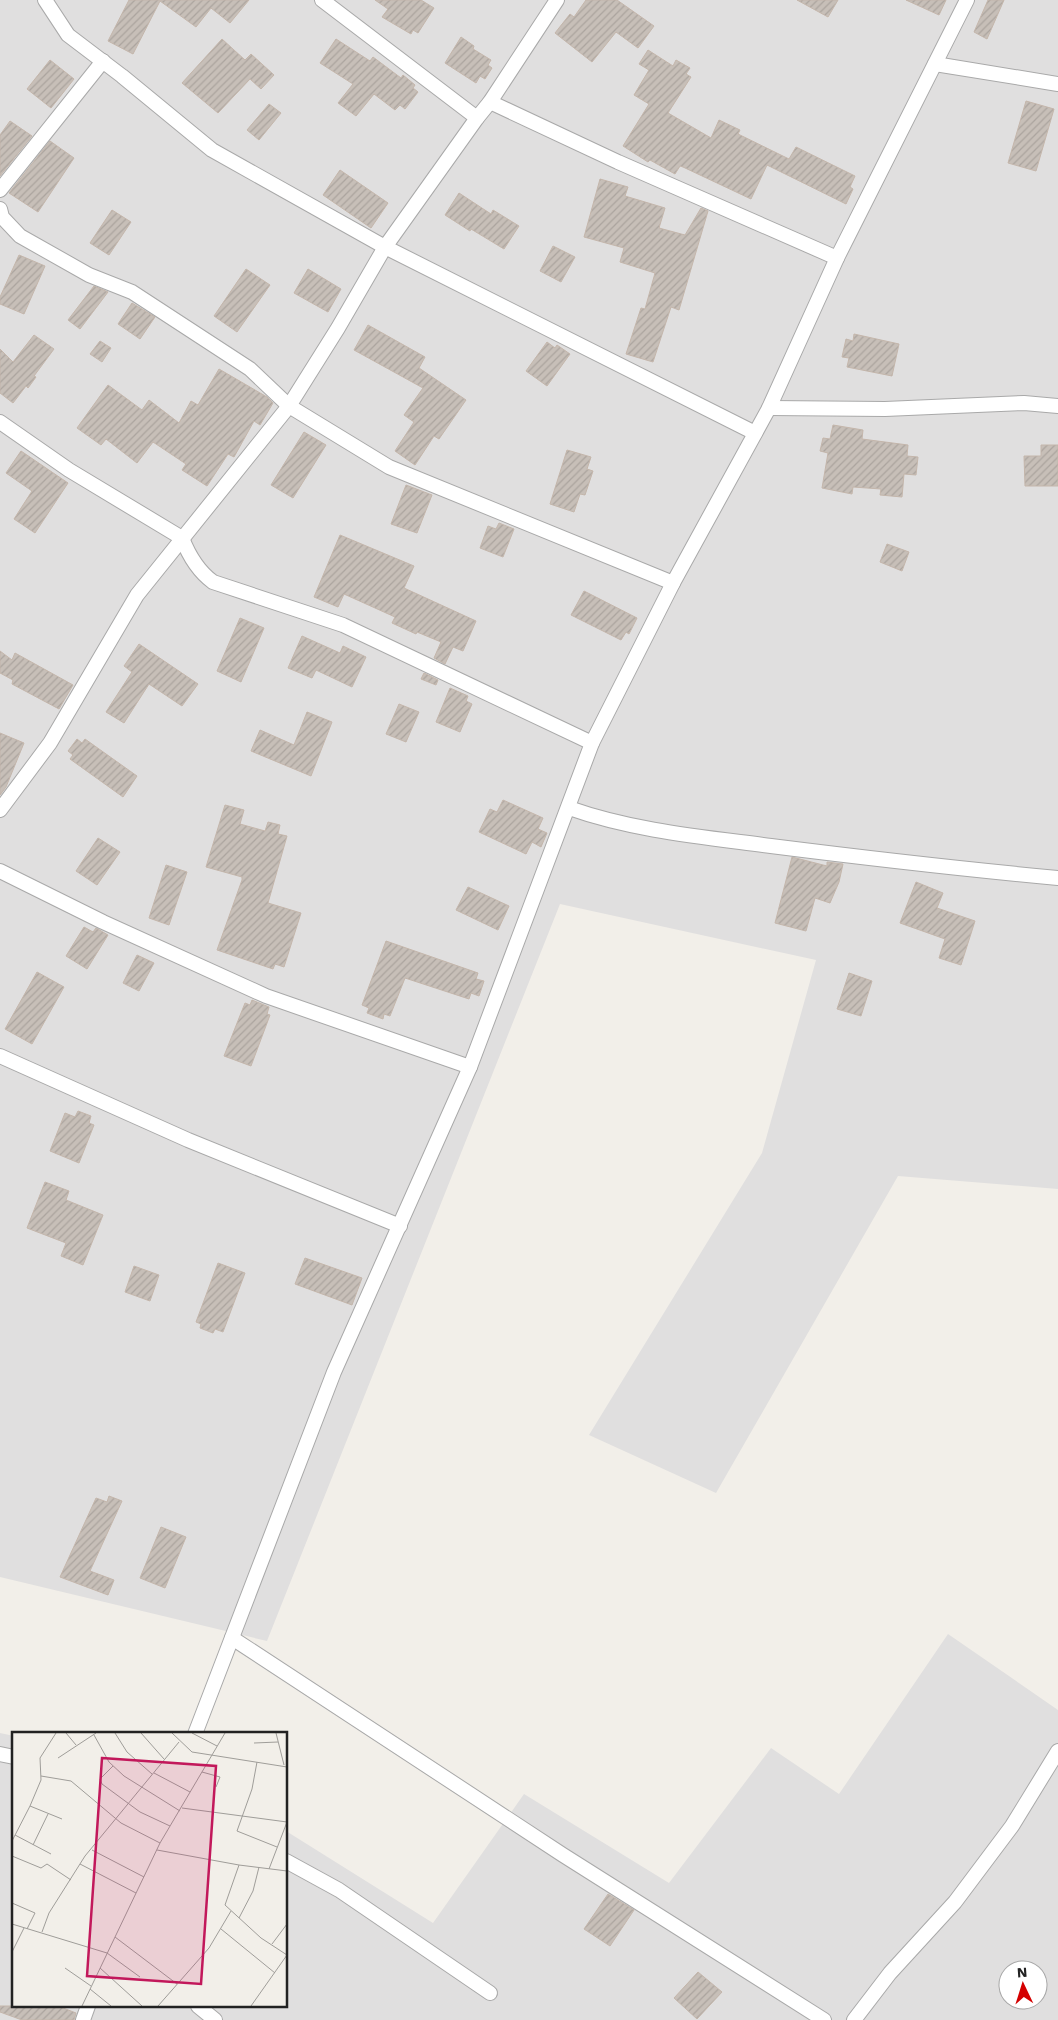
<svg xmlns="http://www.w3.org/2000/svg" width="1058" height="2020" font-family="'Work Sans',sans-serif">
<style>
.residential{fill:#e0dfdf;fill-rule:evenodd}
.building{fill:url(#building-hatch);stroke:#c4b6ab}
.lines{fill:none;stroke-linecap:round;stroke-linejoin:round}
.street-casing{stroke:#a9a9a9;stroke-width:16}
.street{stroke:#fff;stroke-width:14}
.inset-road{fill:none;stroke:#9f9d99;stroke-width:1}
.view{fill:#c2185b;fill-opacity:0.15;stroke:#c2185b;stroke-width:2.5}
.inset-edge{fill:none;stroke:#222;stroke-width:2.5}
</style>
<defs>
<pattern id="building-hatch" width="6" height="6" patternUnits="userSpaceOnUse" patternTransform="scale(1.25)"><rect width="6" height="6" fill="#c7bfb8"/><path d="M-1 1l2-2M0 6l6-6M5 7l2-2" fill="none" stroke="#aba49e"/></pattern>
</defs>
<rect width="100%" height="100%" fill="#f2efe9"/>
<g class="residential">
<path d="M 0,0 L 1058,0 L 1058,1189 L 898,1176 L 716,1493 L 589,1435 L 762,1153 L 816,960 L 560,904 L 267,1641 L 0,1577 Z"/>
<path d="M 948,1634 L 1058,1710 L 1058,2020 L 0,2020 L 0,1733 L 14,1736 L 14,2006 L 286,2006 L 286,1831 L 433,1923 L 524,1794 L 669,1883 L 771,1748 L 839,1794 ZM 1008,1970 L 1038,1970 L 1038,2000 L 1008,2000 Z"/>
</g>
<g class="building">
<path d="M 129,0 L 249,0 L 230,23 L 211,8 L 196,27 L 160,1 L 133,54 L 108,41 Z"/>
<path d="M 375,0 L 421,0 L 434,8 L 418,33 L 413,30 L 411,34 L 382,17 L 388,9 Z"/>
<path d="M 586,0 L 617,0 L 654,26 L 638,48 L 616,32 L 592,62 L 555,33 L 570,14 L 574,17 Z"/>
<path d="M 797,0 L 838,0 L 828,17 Z"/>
<path d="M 906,0 L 946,0 L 939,15 Z"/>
<path d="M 988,0 L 1004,0 L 987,39 L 974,32 Z"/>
<path d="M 461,37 L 474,46 L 473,49 L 491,60 L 488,65 L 492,68 L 485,79 L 480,76 L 476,83 L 445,63 Z"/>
<path d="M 222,39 L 245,60 L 251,54 L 274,75 L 261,89 L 250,79 L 218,113 L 182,83 Z"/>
<path d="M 336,39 L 370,61 L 373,57 L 401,78 L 403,75 L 415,85 L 413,88 L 418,92 L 405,109 L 400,105 L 395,110 L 374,94 L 356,116 L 338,103 L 353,84 L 320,63 Z"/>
<path d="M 648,50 L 673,66 L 676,60 L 690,68 L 686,74 L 691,77 L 668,113 L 711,138 L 719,120 L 740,130 L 738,134 L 789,159 L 796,147 L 855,176 L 850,187 L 853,189 L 846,204 L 767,165 L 751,199 L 683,167 L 680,166 L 675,174 L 650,160 L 648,162 L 623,146 L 649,104 L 634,95 L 649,70 L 639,64 Z"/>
<path d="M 50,60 L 74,79 L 51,108 L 27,89 Z"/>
<path d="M 1026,101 L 1054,109 L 1036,171 L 1008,163 Z"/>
<path d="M 269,104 L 281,113 L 259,140 L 247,130 Z"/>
<path d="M 10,121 L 32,136 L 0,176 L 0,135 Z"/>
<path d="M 50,141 L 74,158 L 38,212 L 9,193 Z"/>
<path d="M 340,170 L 388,203 L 371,228 L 323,195 Z"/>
<path d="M 600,179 L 628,187 L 625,196 L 665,208 L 659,228 L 685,235 L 701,208 L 708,211 L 679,310 L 671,307 L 653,362 L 626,354 L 641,308 L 645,309 L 655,273 L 620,262 L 624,248 L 584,237 Z"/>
<path d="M 459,193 L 491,214 L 493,210 L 519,226 L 504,249 L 471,229 L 470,231 L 445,215 Z"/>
<path d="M 112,210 L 131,222 L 109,255 L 90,243 Z"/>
<path d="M 553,246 L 575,257 L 561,282 L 540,271 Z"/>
<path d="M 19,255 L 45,266 L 24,314 L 0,304 L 0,297 Z"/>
<path d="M 246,269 L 270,285 L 237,332 L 214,316 Z"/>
<path d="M 308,269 L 341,289 L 328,312 L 294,293 Z"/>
<path d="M 94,286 L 108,292 L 80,329 L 68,320 Z"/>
<path d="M 132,303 L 155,317 L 140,339 L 118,324 Z"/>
<path d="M 368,325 L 425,357 L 419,368 L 466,400 L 439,439 L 434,436 L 415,465 L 395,451 L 414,422 L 404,415 L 423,388 L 354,350 Z"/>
<path d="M 854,334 L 899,344 L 892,376 L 847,367 L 849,358 L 842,357 L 846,339 L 853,341 Z"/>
<path d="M 34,335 L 54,349 L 34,376 L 36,377 L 28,388 L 26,386 L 13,403 L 0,393 L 0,349 L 13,362 Z"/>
<path d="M 100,341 L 111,348 L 102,362 L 90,354 Z"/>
<path d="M 547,342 L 555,348 L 557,345 L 570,354 L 547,386 L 526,371 Z"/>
<path d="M 219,369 L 267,397 L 273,403 L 260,425 L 254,421 L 234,457 L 228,454 L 207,486 L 182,470 L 186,464 L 153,442 L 137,463 L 106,439 L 101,445 L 77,428 L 108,385 L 142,410 L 149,400 L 179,423 L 191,401 L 198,405 Z"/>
<path d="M 833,425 L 863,430 L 862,439 L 908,445 L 907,456 L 918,457 L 916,475 L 904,474 L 902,497 L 880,495 L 881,489 L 853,487 L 852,494 L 822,488 L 828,453 L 820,451 L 823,438 L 830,439 Z"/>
<path d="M 304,432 L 326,445 L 293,498 L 271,485 Z"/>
<path d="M 1041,445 L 1058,445 L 1058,486 L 1025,486 L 1024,456 L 1041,456 Z"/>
<path d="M 567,450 L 591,457 L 587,469 L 593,471 L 585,495 L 580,494 L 574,512 L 550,504 Z"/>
<path d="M 21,451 L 68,483 L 35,533 L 14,519 L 32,491 L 6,473 Z"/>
<path d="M 406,485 L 432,495 L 417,533 L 391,524 Z"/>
<path d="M 499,523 L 514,529 L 503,557 L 480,548 L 488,526 L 496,529 Z"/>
<path d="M 340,535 L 414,566 L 404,588 L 476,621 L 463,651 L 453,647 L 445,664 L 434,658 L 441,642 L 417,632 L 416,634 L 392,623 L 395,617 L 344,594 L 338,607 L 314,597 Z"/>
<path d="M 887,544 L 909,552 L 902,571 L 880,562 Z"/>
<path d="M 584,591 L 637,618 L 629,634 L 626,632 L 621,640 L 571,615 Z"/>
<path d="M 240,618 L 264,628 L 241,682 L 217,671 Z"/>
<path d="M 302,636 L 340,653 L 343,646 L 366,657 L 352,687 L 316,670 L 312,678 L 288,668 Z"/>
<path d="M 139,644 L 198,684 L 182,706 L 149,684 L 124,723 L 106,712 L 132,672 L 124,666 Z"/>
<path d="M 0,651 L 12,660 L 15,653 L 73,685 L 59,709 L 12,684 L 13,680 L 0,673 Z"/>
<path d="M 424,673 L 438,680 L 436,685 L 421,679 Z"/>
<path d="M 450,688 L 468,696 L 466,701 L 472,704 L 460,732 L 436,722 Z"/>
<path d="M 399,704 L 419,712 L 406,742 L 386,734 Z"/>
<path d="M 307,712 L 332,722 L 311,776 L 251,751 L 260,730 L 294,745 Z"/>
<path d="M 0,733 L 24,743 L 6,787 L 0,795 Z"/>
<path d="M 77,739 L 82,743 L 85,739 L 137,776 L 123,797 L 70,759 L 73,755 L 68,751 Z"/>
<path d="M 503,800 L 543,818 L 538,829 L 547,833 L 541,847 L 532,842 L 526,854 L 479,832 L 490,809 L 497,812 Z"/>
<path d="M 225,805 L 244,810 L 240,824 L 265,831 L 268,822 L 280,825 L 278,834 L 287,836 L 268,903 L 301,913 L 284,967 L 275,964 L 273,969 L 217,950 L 242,880 L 242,877 L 206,867 Z"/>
<path d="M 98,838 L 120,852 L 97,885 L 76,871 Z"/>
<path d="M 792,857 L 827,866 L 827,862 L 843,864 L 839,882 L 830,903 L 815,898 L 806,931 L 775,923 Z"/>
<path d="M 166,865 L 187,872 L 169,925 L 149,918 Z"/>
<path d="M 916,882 L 943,893 L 937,908 L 975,921 L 961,965 L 939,958 L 945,939 L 900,923 Z"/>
<path d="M 468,887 L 509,906 L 498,930 L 456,910 Z"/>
<path d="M 84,927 L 93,932 L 96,928 L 108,935 L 87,969 L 66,956 Z"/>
<path d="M 386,941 L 478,973 L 476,979 L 484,981 L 479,996 L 471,993 L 469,999 L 405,978 L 390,1016 L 384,1014 L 383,1019 L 367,1013 L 369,1008 L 362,1005 Z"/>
<path d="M 137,955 L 154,963 L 139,991 L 123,983 Z"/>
<path d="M 37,972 L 64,987 L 32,1044 L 5,1029 Z"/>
<path d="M 849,973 L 872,981 L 861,1016 L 837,1009 Z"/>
<path d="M 252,1000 L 269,1007 L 267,1014 L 270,1015 L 251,1066 L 224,1056 L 245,1003 L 250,1005 Z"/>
<path d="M 78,1111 L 91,1116 L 89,1123 L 94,1125 L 79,1163 L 50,1151 L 65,1113 L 75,1117 Z"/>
<path d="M 45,1182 L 69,1191 L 66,1200 L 103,1215 L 83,1265 L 61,1256 L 66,1243 L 27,1228 Z"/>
<path d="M 305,1258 L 362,1278 L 352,1305 L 295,1284 Z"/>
<path d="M 218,1263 L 245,1273 L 223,1332 L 215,1329 L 213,1333 L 200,1328 L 201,1324 L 196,1322 Z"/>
<path d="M 134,1266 L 159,1275 L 150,1301 L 125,1292 Z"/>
<path d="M 109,1496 L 122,1501 L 90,1571 L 114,1580 L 108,1595 L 60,1577 L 96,1498 L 107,1502 Z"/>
<path d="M 161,1527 L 186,1537 L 165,1588 L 140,1578 Z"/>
<path d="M 608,1894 L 634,1910 L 610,1946 L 584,1929 Z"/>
<path d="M 698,1972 L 722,1992 L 697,2019 L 674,1998 Z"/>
<path d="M 0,2006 L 58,2006 L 76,2013 L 74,2020 L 22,2020 L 0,2012 Z"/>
</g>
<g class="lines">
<defs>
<g id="street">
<path d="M 45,0 L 68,35 L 122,76 L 212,150 L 385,247 L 755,433"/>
<path d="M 322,0 L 477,118"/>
<path d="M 935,64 L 1058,84"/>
<path d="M 490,102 L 618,162 L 837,258"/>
<path d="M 0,190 L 103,61"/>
<path d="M 0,209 L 2,217 L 20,236 L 89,275 L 132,292 L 250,369 L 289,406 L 389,467 L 673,583"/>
<path d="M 769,408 L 885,409 L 1024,403 L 1058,406"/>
<path d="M 0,422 L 69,470 L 182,538 C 189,556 198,571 213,582 L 343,625 L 592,743"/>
<path d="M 569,808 C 634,831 703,837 771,846 C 866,858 962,869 1058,878"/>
<path d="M 0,810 L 50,743 L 137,595 L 289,406 L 338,328 L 385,247 L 477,118 L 490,102 L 557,0"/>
<path d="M 0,871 L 103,922 L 266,996 L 470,1067"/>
<path d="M 0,1056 L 188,1140 L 400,1226"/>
<path d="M 232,1638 L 563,1855 L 824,2020"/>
<path d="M 195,1734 L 334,1372 L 470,1067 L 592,743 L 673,583 L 769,408 L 837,258 L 967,0"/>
<path d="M 0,1754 L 14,1757"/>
<path d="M 286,1861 L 339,1890 L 490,1993"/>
<path d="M 198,2006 L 215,2020"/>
<path d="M 83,2020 L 88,2006"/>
<path d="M 854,2020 L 890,1973 L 955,1902 L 1012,1826 L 1058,1751"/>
</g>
</defs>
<use href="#street" class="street-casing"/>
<use href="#street" class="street"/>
</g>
<g transform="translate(12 1732)">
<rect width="275" height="275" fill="#f2efe9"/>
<path class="inset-road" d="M 54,1 L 64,13M 103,1 L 115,20 L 140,42M 129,1 L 152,27M 160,1 L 180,20 L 275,35M 180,1 L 205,14M 264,1 L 272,33M 82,3 L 97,30 L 112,44 L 168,79M 242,11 L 266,10M 46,26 L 84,1M 245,30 L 240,57 L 225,99 L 265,115M 101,34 L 88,47 L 90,52 L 128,80 L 158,94M 190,40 L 208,45 L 204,55M 142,41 L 178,60M 29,44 L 59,49 L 109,91 L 148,111M 18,74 L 29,48 L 28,26 L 44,1M 170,76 L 275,90M 3,103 L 39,122M 0,109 L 18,74 L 50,87M 21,113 L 36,82M 80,118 L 132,145M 145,118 L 227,133 L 213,173 L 249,206 L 275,223M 0,124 L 29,136 L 35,132 L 59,148M 68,132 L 124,161M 227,133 L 275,139M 257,137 L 275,90M 0,171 L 23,181 L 15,197M 227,186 L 241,159 L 247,135M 0,192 L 95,221 L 128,245M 209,197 L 263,241M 30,200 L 37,181 L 73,124 L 167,10M 103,205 L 165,252M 260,212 L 275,192M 0,220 L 12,196M 53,236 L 79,254M 88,236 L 130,274M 78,257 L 99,274M 70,274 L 148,111 L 213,1M 146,274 L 197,216 L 219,179M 239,274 L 275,223"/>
<path class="view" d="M 90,26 L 204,34 L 189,252 L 75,244 Z"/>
<rect width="275" height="275" class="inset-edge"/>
</g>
<g transform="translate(1023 1985) rotate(356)"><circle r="24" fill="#ffffff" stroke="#a7a7a7"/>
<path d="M0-4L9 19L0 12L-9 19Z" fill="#d40000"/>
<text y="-8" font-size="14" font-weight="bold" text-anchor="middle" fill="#222222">N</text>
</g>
</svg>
